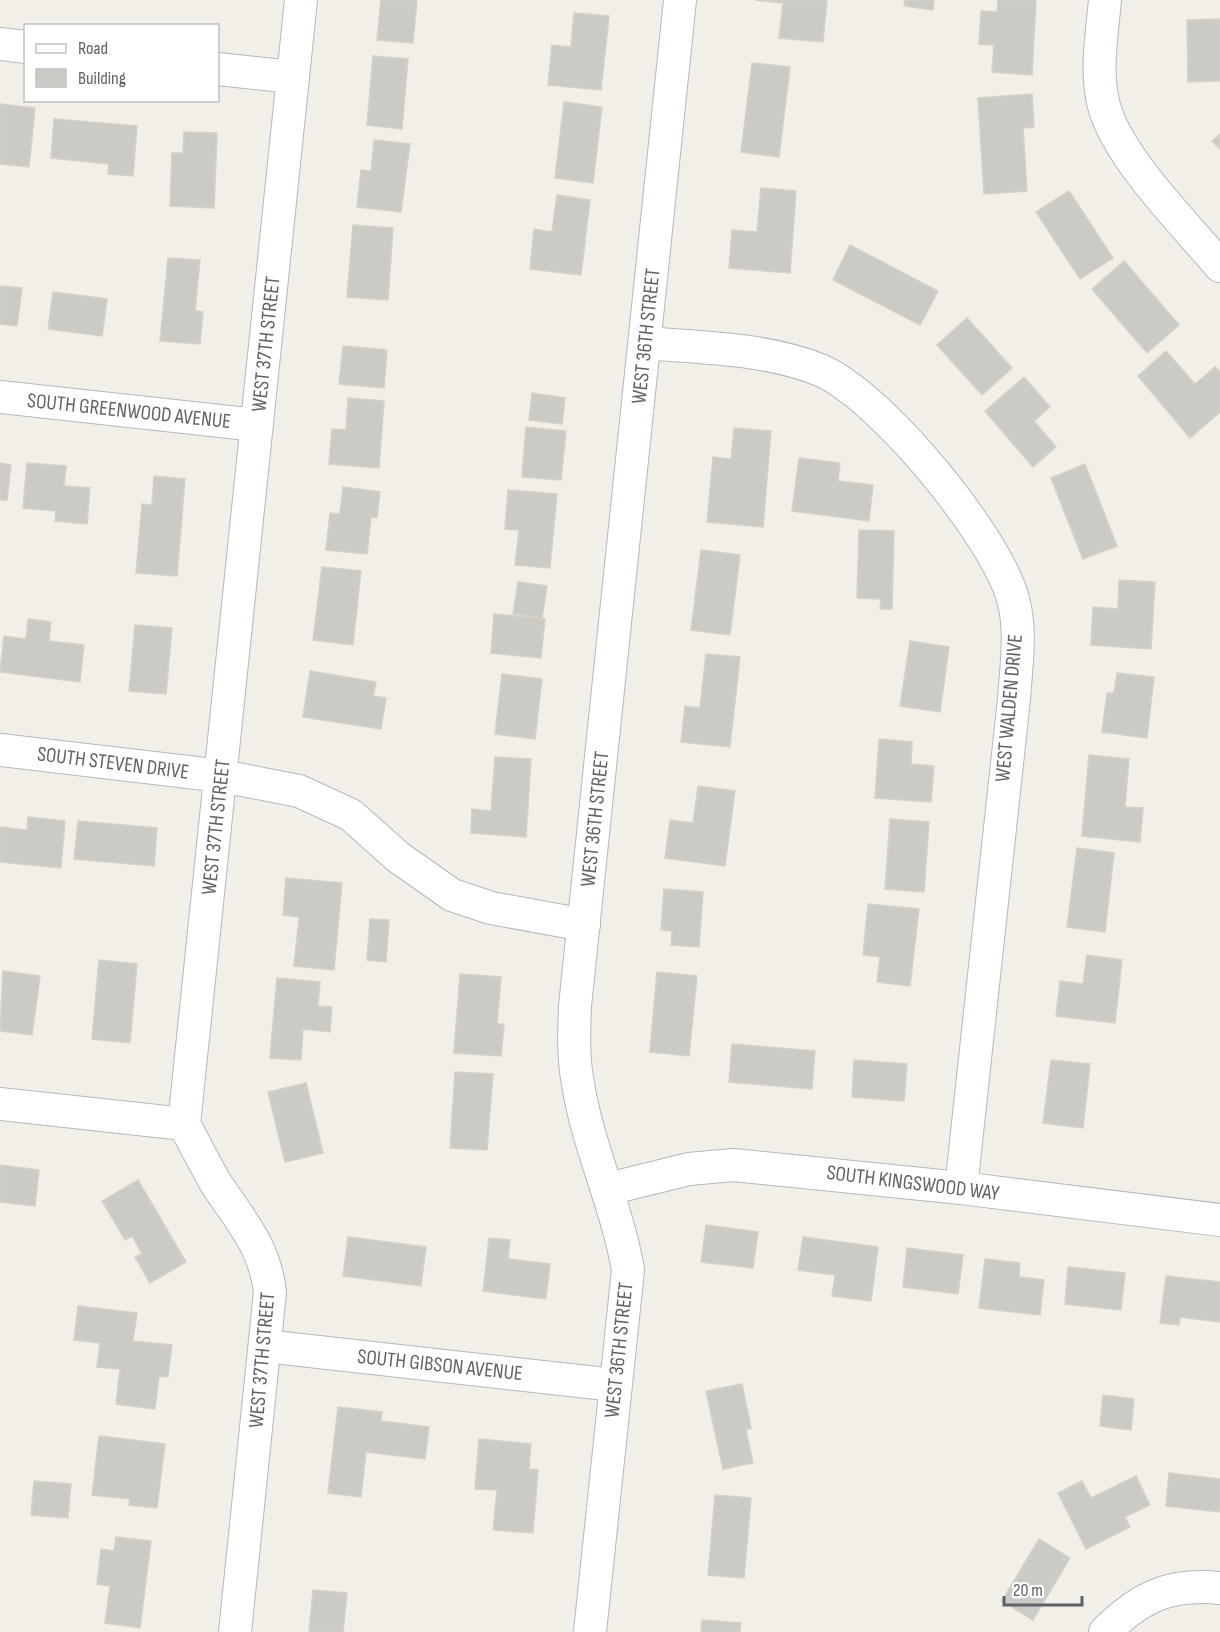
<svg xmlns="http://www.w3.org/2000/svg" width="1220" height="1632" font-family="'Sofia Sans Condensed',sans-serif">
<style>
.building{fill:#cccac5;stroke:#d6d1c6;stroke-width:1.5}
.lines{fill:none;stroke-linecap:round;stroke-linejoin:round}
.minor-casing{stroke:#b5b8bc;stroke-width:34}
.minor{stroke:#fff;stroke-width:32}
.labels{text-anchor:middle;dominant-baseline:central;stroke-width:6;stroke-linejoin:round;paint-order:stroke}
.street-label{font-size:21px;fill:#5f6368;stroke:#fff}
</style>
<rect width="100%" height="100%" fill="#f1efe8"/>
<g class="building">
<path d="M 381,0 L 417,0 L 413,43 L 377,40 Z"/>
<path d="M 755,0 L 827,0 L 823,42 L 779,38 L 783,3 Z"/>
<path d="M 905,0 L 934,0 L 933,10 L 904,6 Z"/>
<path d="M 998,0 L 1036,0 L 1032,75 L 992,72 L 994,45 L 979,44 L 981,11 L 997,12 Z"/>
<path d="M 574,13 L 609,16 L 601,90 L 548,85 L 552,45 L 571,47 Z"/>
<path d="M 1220,19 L 1220,81 L 1188,82 L 1187,20 Z"/>
<path d="M 373,56 L 408,59 L 402,129 L 367,125 Z"/>
<path d="M 752,63 L 790,67 L 779,157 L 741,152 Z"/>
<path d="M 1032,94 L 1034,127 L 1023,128 L 1027,191 L 984,194 L 978,98 Z"/>
<path d="M 564,102 L 602,107 L 593,183 L 555,178 Z"/>
<path d="M 0,104 L 35,108 L 29,167 L 0,164 Z"/>
<path d="M 54,119 L 137,126 L 133,176 L 108,174 L 109,164 L 51,158 Z"/>
<path d="M 184,132 L 217,133 L 214,208 L 170,206 L 172,153 L 183,153 Z"/>
<path d="M 1220,134 L 1220,149 L 1212,141 Z"/>
<path d="M 374,140 L 410,144 L 401,212 L 357,207 L 361,170 L 371,171 Z"/>
<path d="M 761,188 L 796,191 L 790,273 L 729,268 L 732,230 L 757,232 Z"/>
<path d="M 1069,191 L 1113,258 L 1080,279 L 1036,212 Z"/>
<path d="M 557,195 L 590,200 L 581,275 L 530,269 L 534,229 L 552,232 Z"/>
<path d="M 353,225 L 393,228 L 388,300 L 347,297 Z"/>
<path d="M 850,245 L 938,291 L 920,325 L 833,280 Z"/>
<path d="M 168,258 L 200,260 L 195,311 L 203,312 L 200,344 L 160,341 Z"/>
<path d="M 1124,261 L 1179,325 L 1147,353 L 1092,289 Z"/>
<path d="M 0,286 L 22,288 L 17,326 L 0,324 Z"/>
<path d="M 53,292 L 107,299 L 102,336 L 48,329 Z"/>
<path d="M 967,318 L 1012,368 L 982,395 L 937,345 Z"/>
<path d="M 343,346 L 387,350 L 384,388 L 339,384 Z"/>
<path d="M 1166,351 L 1195,384 L 1215,367 L 1220,372 L 1220,412 L 1190,438 L 1138,376 Z"/>
<path d="M 1024,377 L 1050,407 L 1034,421 L 1056,447 L 1033,467 L 985,411 Z"/>
<path d="M 532,393 L 565,398 L 562,424 L 529,420 Z"/>
<path d="M 348,398 L 384,401 L 379,468 L 329,464 L 332,429 L 346,430 Z"/>
<path d="M 526,427 L 566,431 L 561,480 L 522,477 Z"/>
<path d="M 734,428 L 771,431 L 763,527 L 707,522 L 713,457 L 731,459 Z"/>
<path d="M 799,458 L 840,463 L 838,481 L 873,485 L 869,521 L 792,511 Z"/>
<path d="M 0,463 L 11,465 L 7,500 L 0,500 Z"/>
<path d="M 27,463 L 66,466 L 64,486 L 90,488 L 87,524 L 55,521 L 56,511 L 23,508 Z"/>
<path d="M 1085,464 L 1117,546 L 1083,559 L 1051,478 Z"/>
<path d="M 154,476 L 185,479 L 177,576 L 136,573 L 142,504 L 152,505 Z"/>
<path d="M 343,487 L 380,492 L 377,518 L 371,517 L 367,554 L 326,550 L 330,513 L 340,514 Z"/>
<path d="M 508,490 L 557,494 L 550,568 L 515,565 L 519,530 L 505,529 Z"/>
<path d="M 859,530 L 894,531 L 892,609 L 880,609 L 881,599 L 857,598 Z"/>
<path d="M 701,550 L 740,555 L 730,635 L 691,630 Z"/>
<path d="M 322,567 L 361,571 L 353,645 L 313,640 Z"/>
<path d="M 1119,580 L 1155,582 L 1151,649 L 1091,645 L 1093,607 L 1118,609 Z"/>
<path d="M 518,582 L 547,586 L 542,618 L 513,614 Z"/>
<path d="M 494,614 L 545,619 L 541,658 L 491,653 Z"/>
<path d="M 28,619 L 51,622 L 49,641 L 84,645 L 80,682 L 0,672 L 4,636 L 26,639 Z"/>
<path d="M 135,625 L 172,628 L 166,694 L 129,691 Z"/>
<path d="M 910,641 L 949,647 L 940,712 L 900,706 Z"/>
<path d="M 706,654 L 740,657 L 730,747 L 681,742 L 685,706 L 700,708 Z"/>
<path d="M 310,671 L 376,682 L 373,696 L 386,698 L 381,729 L 303,717 Z"/>
<path d="M 1117,673 L 1154,677 L 1147,738 L 1102,732 L 1107,693 L 1114,693 Z"/>
<path d="M 502,674 L 542,679 L 535,739 L 495,734 Z"/>
<path d="M 879,739 L 912,742 L 911,764 L 934,766 L 931,802 L 875,798 Z"/>
<path d="M 1089,755 L 1129,759 L 1125,807 L 1143,808 L 1140,842 L 1082,836 Z"/>
<path d="M 495,757 L 531,759 L 526,837 L 471,833 L 472,809 L 491,811 Z"/>
<path d="M 698,786 L 735,791 L 725,866 L 665,858 L 670,820 L 693,823 Z"/>
<path d="M 28,817 L 65,821 L 61,868 L 0,862 L 0,827 L 27,830 Z"/>
<path d="M 890,819 L 929,822 L 924,892 L 885,889 Z"/>
<path d="M 78,821 L 157,828 L 154,866 L 74,859 Z"/>
<path d="M 1077,848 L 1114,853 L 1105,932 L 1067,927 Z"/>
<path d="M 286,878 L 342,883 L 334,970 L 294,966 L 299,917 L 283,915 Z"/>
<path d="M 664,889 L 703,892 L 699,947 L 671,945 L 672,931 L 661,930 Z"/>
<path d="M 868,904 L 919,909 L 910,986 L 877,982 L 880,957 L 863,955 Z"/>
<path d="M 370,919 L 389,920 L 386,962 L 367,960 Z"/>
<path d="M 1087,955 L 1122,960 L 1115,1023 L 1056,1016 L 1060,981 L 1083,984 Z"/>
<path d="M 99,960 L 137,964 L 130,1043 L 92,1039 Z"/>
<path d="M 3,971 L 40,976 L 32,1035 L 0,1031 Z"/>
<path d="M 657,972 L 697,976 L 689,1056 L 650,1052 Z"/>
<path d="M 460,974 L 501,977 L 497,1024 L 504,1024 L 501,1056 L 454,1053 Z"/>
<path d="M 277,978 L 320,982 L 318,1006 L 332,1007 L 330,1032 L 303,1029 L 301,1060 L 270,1058 Z"/>
<path d="M 732,1044 L 815,1051 L 812,1089 L 729,1082 Z"/>
<path d="M 854,1060 L 907,1064 L 904,1101 L 852,1097 Z"/>
<path d="M 1051,1060 L 1090,1064 L 1083,1128 L 1043,1123 Z"/>
<path d="M 455,1072 L 493,1074 L 487,1150 L 450,1148 Z"/>
<path d="M 306,1083 L 323,1153 L 285,1162 L 268,1092 Z"/>
<path d="M 0,1165 L 39,1170 L 35,1206 L 0,1202 Z"/>
<path d="M 138,1180 L 186,1262 L 150,1283 L 135,1257 L 142,1254 L 132,1236 L 125,1240 L 102,1201 Z"/>
<path d="M 706,1225 L 758,1232 L 753,1268 L 701,1262 Z"/>
<path d="M 348,1237 L 426,1247 L 421,1286 L 343,1276 Z"/>
<path d="M 803,1237 L 878,1247 L 871,1301 L 832,1296 L 835,1275 L 798,1270 Z"/>
<path d="M 489,1238 L 510,1240 L 508,1259 L 550,1264 L 546,1299 L 483,1291 Z"/>
<path d="M 907,1248 L 963,1255 L 958,1294 L 903,1287 Z"/>
<path d="M 985,1259 L 1020,1263 L 1019,1277 L 1044,1280 L 1040,1315 L 979,1308 Z"/>
<path d="M 1068,1267 L 1125,1273 L 1121,1310 L 1065,1304 Z"/>
<path d="M 1166,1276 L 1220,1282 L 1220,1322 L 1180,1317 L 1179,1325 L 1160,1323 Z"/>
<path d="M 78,1306 L 137,1313 L 133,1341 L 172,1345 L 168,1377 L 159,1376 L 155,1409 L 116,1404 L 120,1369 L 97,1367 L 100,1343 L 74,1340 Z"/>
<path d="M 742,1384 L 751,1428 L 746,1430 L 753,1463 L 723,1469 L 706,1391 Z"/>
<path d="M 1103,1395 L 1134,1399 L 1131,1430 L 1100,1426 Z"/>
<path d="M 338,1407 L 382,1412 L 381,1421 L 429,1427 L 425,1459 L 366,1452 L 361,1497 L 328,1493 Z"/>
<path d="M 99,1436 L 165,1444 L 157,1508 L 129,1505 L 130,1499 L 92,1495 Z"/>
<path d="M 479,1439 L 531,1444 L 529,1469 L 538,1470 L 533,1533 L 493,1530 L 497,1490 L 475,1489 Z"/>
<path d="M 1169,1473 L 1220,1479 L 1220,1512 L 1166,1506 Z"/>
<path d="M 1136,1476 L 1150,1505 L 1125,1517 L 1130,1527 L 1086,1549 L 1058,1493 L 1082,1481 L 1091,1498 Z"/>
<path d="M 34,1481 L 71,1484 L 68,1518 L 31,1515 Z"/>
<path d="M 715,1495 L 751,1498 L 744,1578 L 708,1575 Z"/>
<path d="M 116,1537 L 151,1541 L 140,1628 L 105,1623 L 110,1586 L 97,1584 L 101,1549 L 114,1551 Z"/>
<path d="M 1039,1539 L 1070,1558 L 1033,1620 L 1002,1601 Z"/>
<path d="M 313,1590 L 347,1593 L 343,1632 L 309,1632 Z"/>
<path d="M 702,1620 L 741,1623 L 740,1632 L 701,1632 Z"/>
</g>
<g class="lines">
<defs>
<g id="minor">
<path d="M 1105,0 C 1102,33 1095,73 1104,106 C 1118,158 1185,224 1220,266"/>
<path d="M 0,44 L 26,47"/>
<path d="M 218,69 L 293,77"/>
<path d="M 645,343 C 702,348 766,348 820,370 C 880,395 996,536 1013,599 C 1022,631 1016,667 1014,699 L 961,1188"/>
<path d="M 0,397 L 257,425"/>
<path d="M 0,750 L 222,776 L 299,791 L 351,815 L 398,857 L 452,895 L 491,908 L 584,925"/>
<path d="M 0,1104 L 184,1124"/>
<path d="M 608,1189 L 689,1169 L 733,1165 L 961,1188 L 1220,1220"/>
<path d="M 265,1346 L 615,1385"/>
<path d="M 235,1632 L 270,1292 C 265,1247 241,1221 217,1185 C 205,1165 195,1144 184,1124 L 301,0"/>
<path d="M 590,1632 L 628,1270 C 617,1206 588,1147 578,1084 C 573,1058 574,1032 575,1006 L 680,0"/>
<path d="M 1105,1632 C 1140,1597 1169,1583 1220,1588"/>
</g>
</defs>
<use href="#minor" class="minor-casing"/>
<use href="#minor" class="minor"/>
</g>
<g class="labels">
<g class="street-label">
<text transform="translate(646 336) rotate(-84)">WEST 36TH STREET</text>
<text transform="translate(266 344) rotate(-84)">WEST 37TH STREET</text>
<text transform="translate(129 411) rotate(6)">SOUTH GREENWOOD AVENUE</text>
<text transform="translate(1009 708) rotate(-85)">WEST WALDEN DRIVE</text>
<text transform="translate(113 763) rotate(7)">SOUTH STEVEN DRIVE</text>
<text transform="translate(595 819) rotate(-84)">WEST 36TH STREET</text>
<text transform="translate(216 827) rotate(-84)">WEST 37TH STREET</text>
<text transform="translate(913 1183) rotate(7)">SOUTH KINGSWOOD WAY</text>
<text transform="translate(619 1350) rotate(-84)">WEST 36TH STREET</text>
<text transform="translate(262 1360) rotate(-85)">WEST 37TH STREET</text>
<text transform="translate(440 1365) rotate(6)">SOUTH GIBSON AVENUE</text>
</g>
</g>
<rect x="24" y="24" width="195" height="78" fill="#ffffff" stroke="#bfc1c3" stroke-width="1.5"/>
<rect x="36" y="44" width="30" height="9" fill="#ffffff" stroke="#bfc1c3" stroke-width="1.5"/>
<text x="78" y="54" font-size="18" fill="#5f6368">Road</text>
<rect x="36" y="69" width="30" height="18" fill="#cccac5" stroke="#bfc1c3" stroke-width="1.5"/>
<text x="78" y="84" font-size="18" fill="#5f6368">Building</text>
<path d="M1004 1596v9h78v-9" fill="none" stroke="#5f6368" stroke-width="3"/>
<text x="1013" y="1596" font-size="18" fill="#5f6368" stroke="#ffffff" stroke-width="4.5" paint-order="stroke">20 m</text>
</svg>
